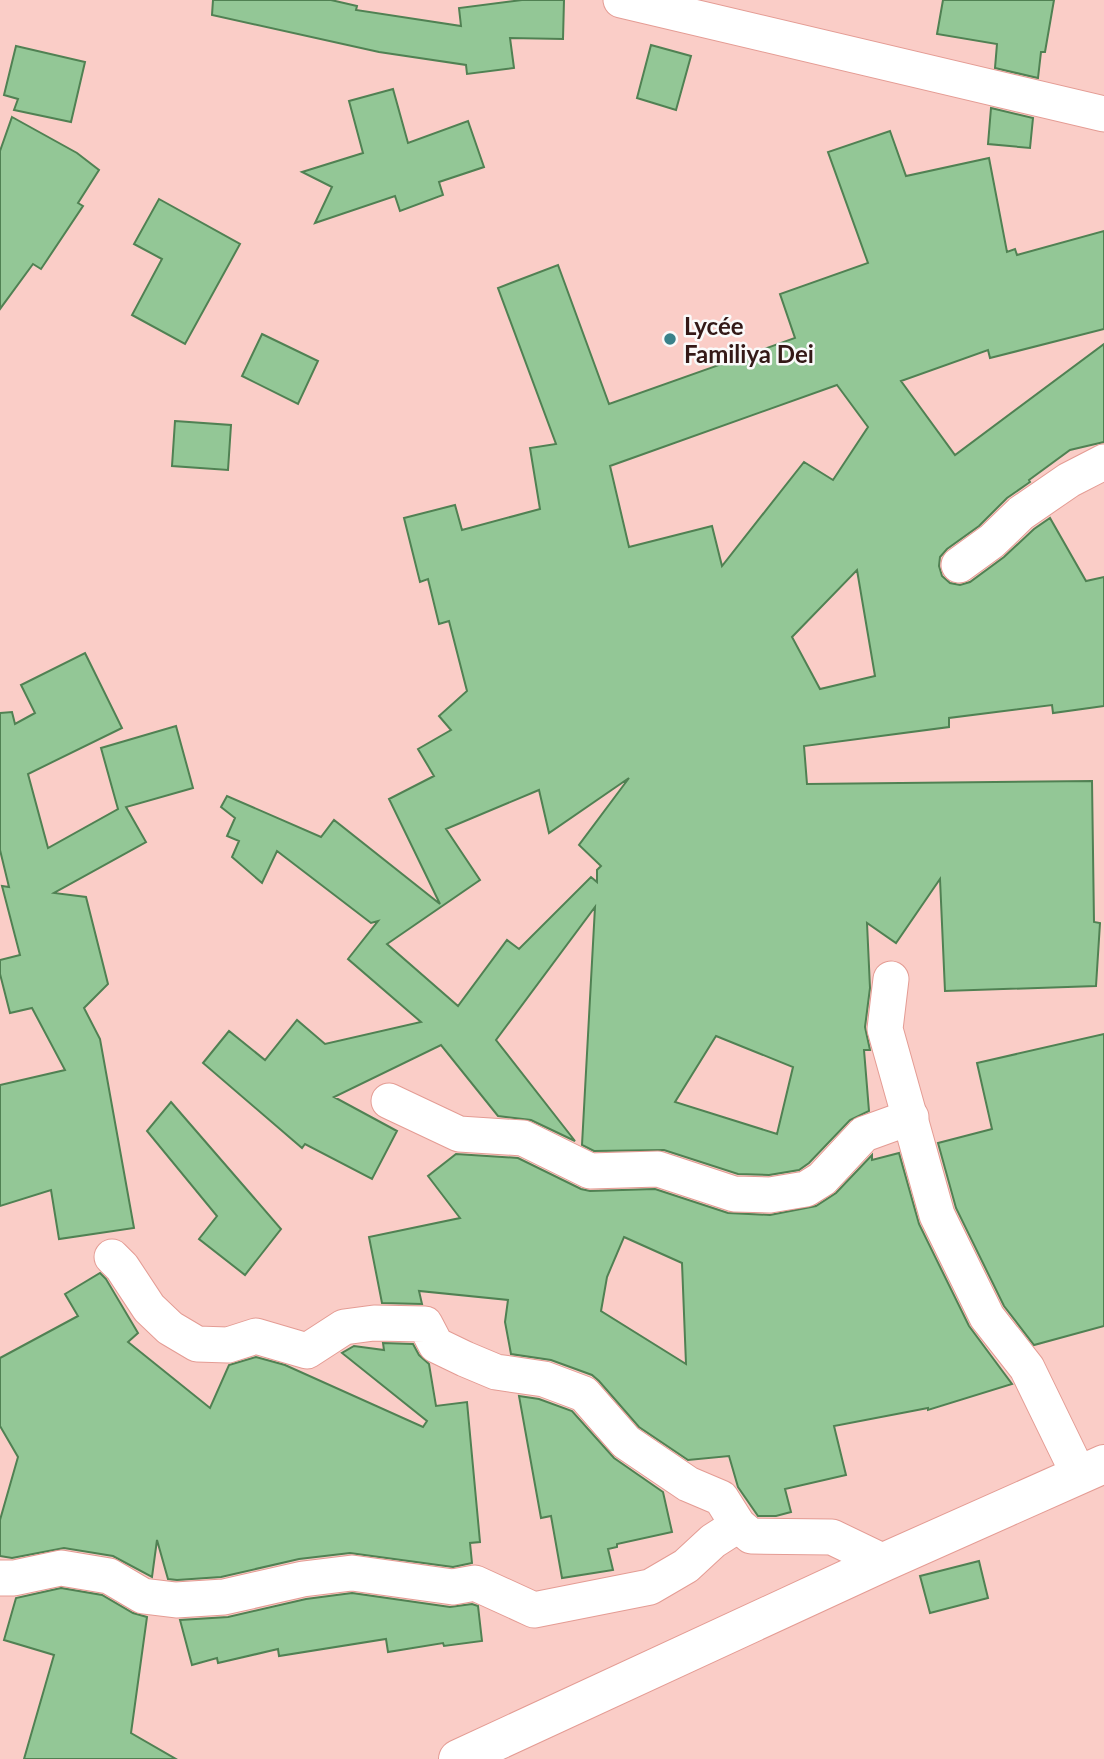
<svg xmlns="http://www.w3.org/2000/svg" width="1104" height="1759" font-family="Lato,sans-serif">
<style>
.building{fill:#93c796;stroke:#508153;stroke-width:2;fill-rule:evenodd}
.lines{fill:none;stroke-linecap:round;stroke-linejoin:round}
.street-casing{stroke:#e49c94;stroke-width:37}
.secondary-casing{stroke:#e49c94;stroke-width:40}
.street{stroke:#fff;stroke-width:35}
.secondary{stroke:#fff;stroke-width:38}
.poi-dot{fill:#3a818a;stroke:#fafafa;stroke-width:2.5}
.labels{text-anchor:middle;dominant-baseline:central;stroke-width:5;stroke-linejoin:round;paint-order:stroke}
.poi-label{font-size:24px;font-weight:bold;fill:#341917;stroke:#fafafa;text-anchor:start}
</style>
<rect width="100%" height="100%" fill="#facdc7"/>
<g class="building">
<path d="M 213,0 L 331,0 L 357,6 L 356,10 L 461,26 L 459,8 L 522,0 L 564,0 L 563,39 L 510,38 L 514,68 L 467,74 L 466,65 L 379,52 L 212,15 Z"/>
<path d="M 943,0 L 1054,0 L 1045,52 L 1041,52 L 1038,78 L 995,68 L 997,44 L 937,34 Z"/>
<path d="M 651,45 L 691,56 L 676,110 L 637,98 Z"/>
<path d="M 16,46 L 85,62 L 71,122 L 14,110 L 18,99 L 4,95 Z"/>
<path d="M 393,89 L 408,143 L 468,121 L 484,167 L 439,182 L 443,195 L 400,211 L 395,196 L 315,223 L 332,187 L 302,172 L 363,153 L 349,101 Z"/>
<path d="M 991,108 L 1033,118 L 1030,148 L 988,144 Z"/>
<path d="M 12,117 L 77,153 L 99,170 L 78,203 L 83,206 L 41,269 L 33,264 L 0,309 L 0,151 Z"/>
<path d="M 890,131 L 906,176 L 989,158 L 1007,252 L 1015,249 L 1017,255 L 1104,231 L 1104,329 L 990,358 L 988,350 L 901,381 L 955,455 L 1104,344 L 1104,442 L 1070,450 L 1029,480 L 1030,482 L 1007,498 L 979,526 L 947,549 L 940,557 L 939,566 L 942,576 L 950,583 L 960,585 L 970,582 L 1004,557 L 1034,529 L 1050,518 L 1086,581 L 1104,577 L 1104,706 L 1053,713 L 1052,705 L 949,718 L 949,727 L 804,746 L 807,784 L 1092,781 L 1094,922 L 1100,923 L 1096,986 L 945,991 L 940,879 L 896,943 L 867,923 L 870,988 L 865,1027 L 870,1050 L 864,1050 L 869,1111 L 850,1120 L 809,1163 L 799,1170 L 769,1175 L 738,1174 L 664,1150 L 594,1151 L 582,1145 L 595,907 L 496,1040 L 575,1141 L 531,1120 L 498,1116 L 441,1045 L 334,1097 L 397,1131 L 372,1179 L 305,1144 L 302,1148 L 203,1063 L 229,1031 L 265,1060 L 297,1020 L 325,1044 L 421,1022 L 348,959 L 378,921 L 371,923 L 277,851 L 262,883 L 232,857 L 239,841 L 227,836 L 235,818 L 221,807 L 227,796 L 321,837 L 334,820 L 440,904 L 389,799 L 434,776 L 418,749 L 451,730 L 439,716 L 467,691 L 449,621 L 439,624 L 428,579 L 420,582 L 404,518 L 455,505 L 462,530 L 540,509 L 530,448 L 556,444 L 498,288 L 558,265 L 609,404 L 795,338 L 780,294 L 868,263 L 828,152 ZM 837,385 L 868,427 L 833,480 L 804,462 L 722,566 L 712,526 L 629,547 L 610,466 ZM 857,570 L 875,676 L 820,689 L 792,637 ZM 629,778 L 579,845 L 601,866 L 597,870 L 597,882 L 591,877 L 519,949 L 507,940 L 458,1006 L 387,944 L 480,880 L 446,829 L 539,790 L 549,833 ZM 716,1036 L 793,1067 L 777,1134 L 675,1102 Z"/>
<path d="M 159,199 L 240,244 L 185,344 L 132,315 L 162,259 L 134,244 Z"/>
<path d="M 262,334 L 318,361 L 298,404 L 242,376 Z"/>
<path d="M 175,421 L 231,425 L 228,470 L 172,466 Z"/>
<path d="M 85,653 L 122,728 L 28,774 L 48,848 L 118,809 L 101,748 L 176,726 L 193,788 L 126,807 L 146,842 L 54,893 L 86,897 L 108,984 L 84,1008 L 100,1039 L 134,1228 L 59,1239 L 51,1190 L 0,1206 L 0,1085 L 65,1070 L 32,1008 L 10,1013 L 0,974 L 0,960 L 20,955 L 2,886 L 9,887 L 0,850 L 0,713 L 12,712 L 15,724 L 35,713 L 21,685 Z"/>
<path d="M 1104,1034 L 1104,1326 L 1034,1345 L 1004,1306 L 956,1208 L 938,1143 L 992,1129 L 977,1063 Z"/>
<path d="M 171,1102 L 281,1229 L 245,1275 L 199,1239 L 217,1216 L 147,1131 Z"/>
<path d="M 899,1153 L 919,1224 L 969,1326 L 1012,1384 L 928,1410 L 928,1408 L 834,1426 L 846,1475 L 785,1489 L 791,1512 L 776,1516 L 758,1516 L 738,1487 L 729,1456 L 688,1460 L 639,1427 L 599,1381 L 592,1375 L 551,1360 L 511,1354 L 505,1322 L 508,1300 L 419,1291 L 422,1304 L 382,1303 L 369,1237 L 460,1218 L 428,1176 L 456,1154 L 518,1158 L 581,1189 L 590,1191 L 655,1189 L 728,1213 L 770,1215 L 816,1206 L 836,1193 L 872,1155 L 872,1160 ZM 624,1237 L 682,1263 L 686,1364 L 601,1311 L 607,1277 Z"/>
<path d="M 100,1273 L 106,1279 L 138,1333 L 128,1342 L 210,1408 L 229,1365 L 256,1357 L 285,1365 L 423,1427 L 427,1421 L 342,1353 L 354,1346 L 384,1350 L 383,1343 L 413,1344 L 419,1355 L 429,1364 L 436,1406 L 467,1402 L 480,1542 L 470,1543 L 472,1563 L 453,1567 L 350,1553 L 299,1559 L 221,1577 L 177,1580 L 168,1579 L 157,1540 L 152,1577 L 113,1556 L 64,1548 L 12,1558 L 0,1556 L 0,1520 L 18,1457 L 0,1426 L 0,1358 L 78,1316 L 65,1294 Z"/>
<path d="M 519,1396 L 539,1399 L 572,1411 L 614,1458 L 663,1492 L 672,1532 L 617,1544 L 617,1547 L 608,1549 L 613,1570 L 562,1578 L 551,1516 L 541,1518 Z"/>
<path d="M 979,1561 L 988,1598 L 930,1613 L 920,1576 Z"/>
<path d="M 61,1588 L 102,1595 L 133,1613 L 147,1617 L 131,1733 L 176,1759 L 24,1759 L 54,1655 L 4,1640 L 16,1598 Z"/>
<path d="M 352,1593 L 450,1607 L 472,1604 L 478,1606 L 482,1641 L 444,1646 L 443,1643 L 388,1652 L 386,1639 L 279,1656 L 278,1649 L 218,1663 L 217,1658 L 192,1665 L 180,1620 L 228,1617 L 306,1599 Z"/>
</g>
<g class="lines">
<defs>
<g id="street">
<path d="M 621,0 L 1104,114"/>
<path d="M 959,565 L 992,541 L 1021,513 L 1069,480 L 1104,462"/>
<path d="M 891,979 L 885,1029 L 937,1215 L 987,1317 L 1027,1368 L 1079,1475"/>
<path d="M 389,1101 L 459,1134 L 523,1138 L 590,1171 L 658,1169 L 734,1194 L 770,1195 L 806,1189 L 822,1179 L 864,1134 L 911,1117"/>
<path d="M 112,1257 L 122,1267 L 149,1308 L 170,1328 L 197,1344 L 228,1345 L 256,1336 L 307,1351 L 344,1327 L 374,1323 L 425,1324 L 436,1345 L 465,1359 L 496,1372 L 544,1379 L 584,1394 L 626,1442 L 688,1484 L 721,1498 L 738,1525 L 751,1536 L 832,1537 L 884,1562"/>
<path d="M 0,1578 L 14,1578 L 61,1568 L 109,1576 L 143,1596 L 176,1600 L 224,1597 L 303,1579 L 352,1573 L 453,1587 L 475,1583 L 534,1610 L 650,1587 L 686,1566 L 713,1541 L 738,1525"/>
</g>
<path id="secondary" d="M 458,1759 L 884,1562 L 1104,1464"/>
</defs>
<use href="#street" class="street-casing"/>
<use href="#secondary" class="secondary-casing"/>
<use href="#street" class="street"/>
<use href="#secondary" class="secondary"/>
</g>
<circle class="poi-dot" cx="670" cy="339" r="7"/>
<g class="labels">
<g class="poi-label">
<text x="684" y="325">Lycée<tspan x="684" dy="28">Familiya Dei</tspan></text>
</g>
</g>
</svg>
